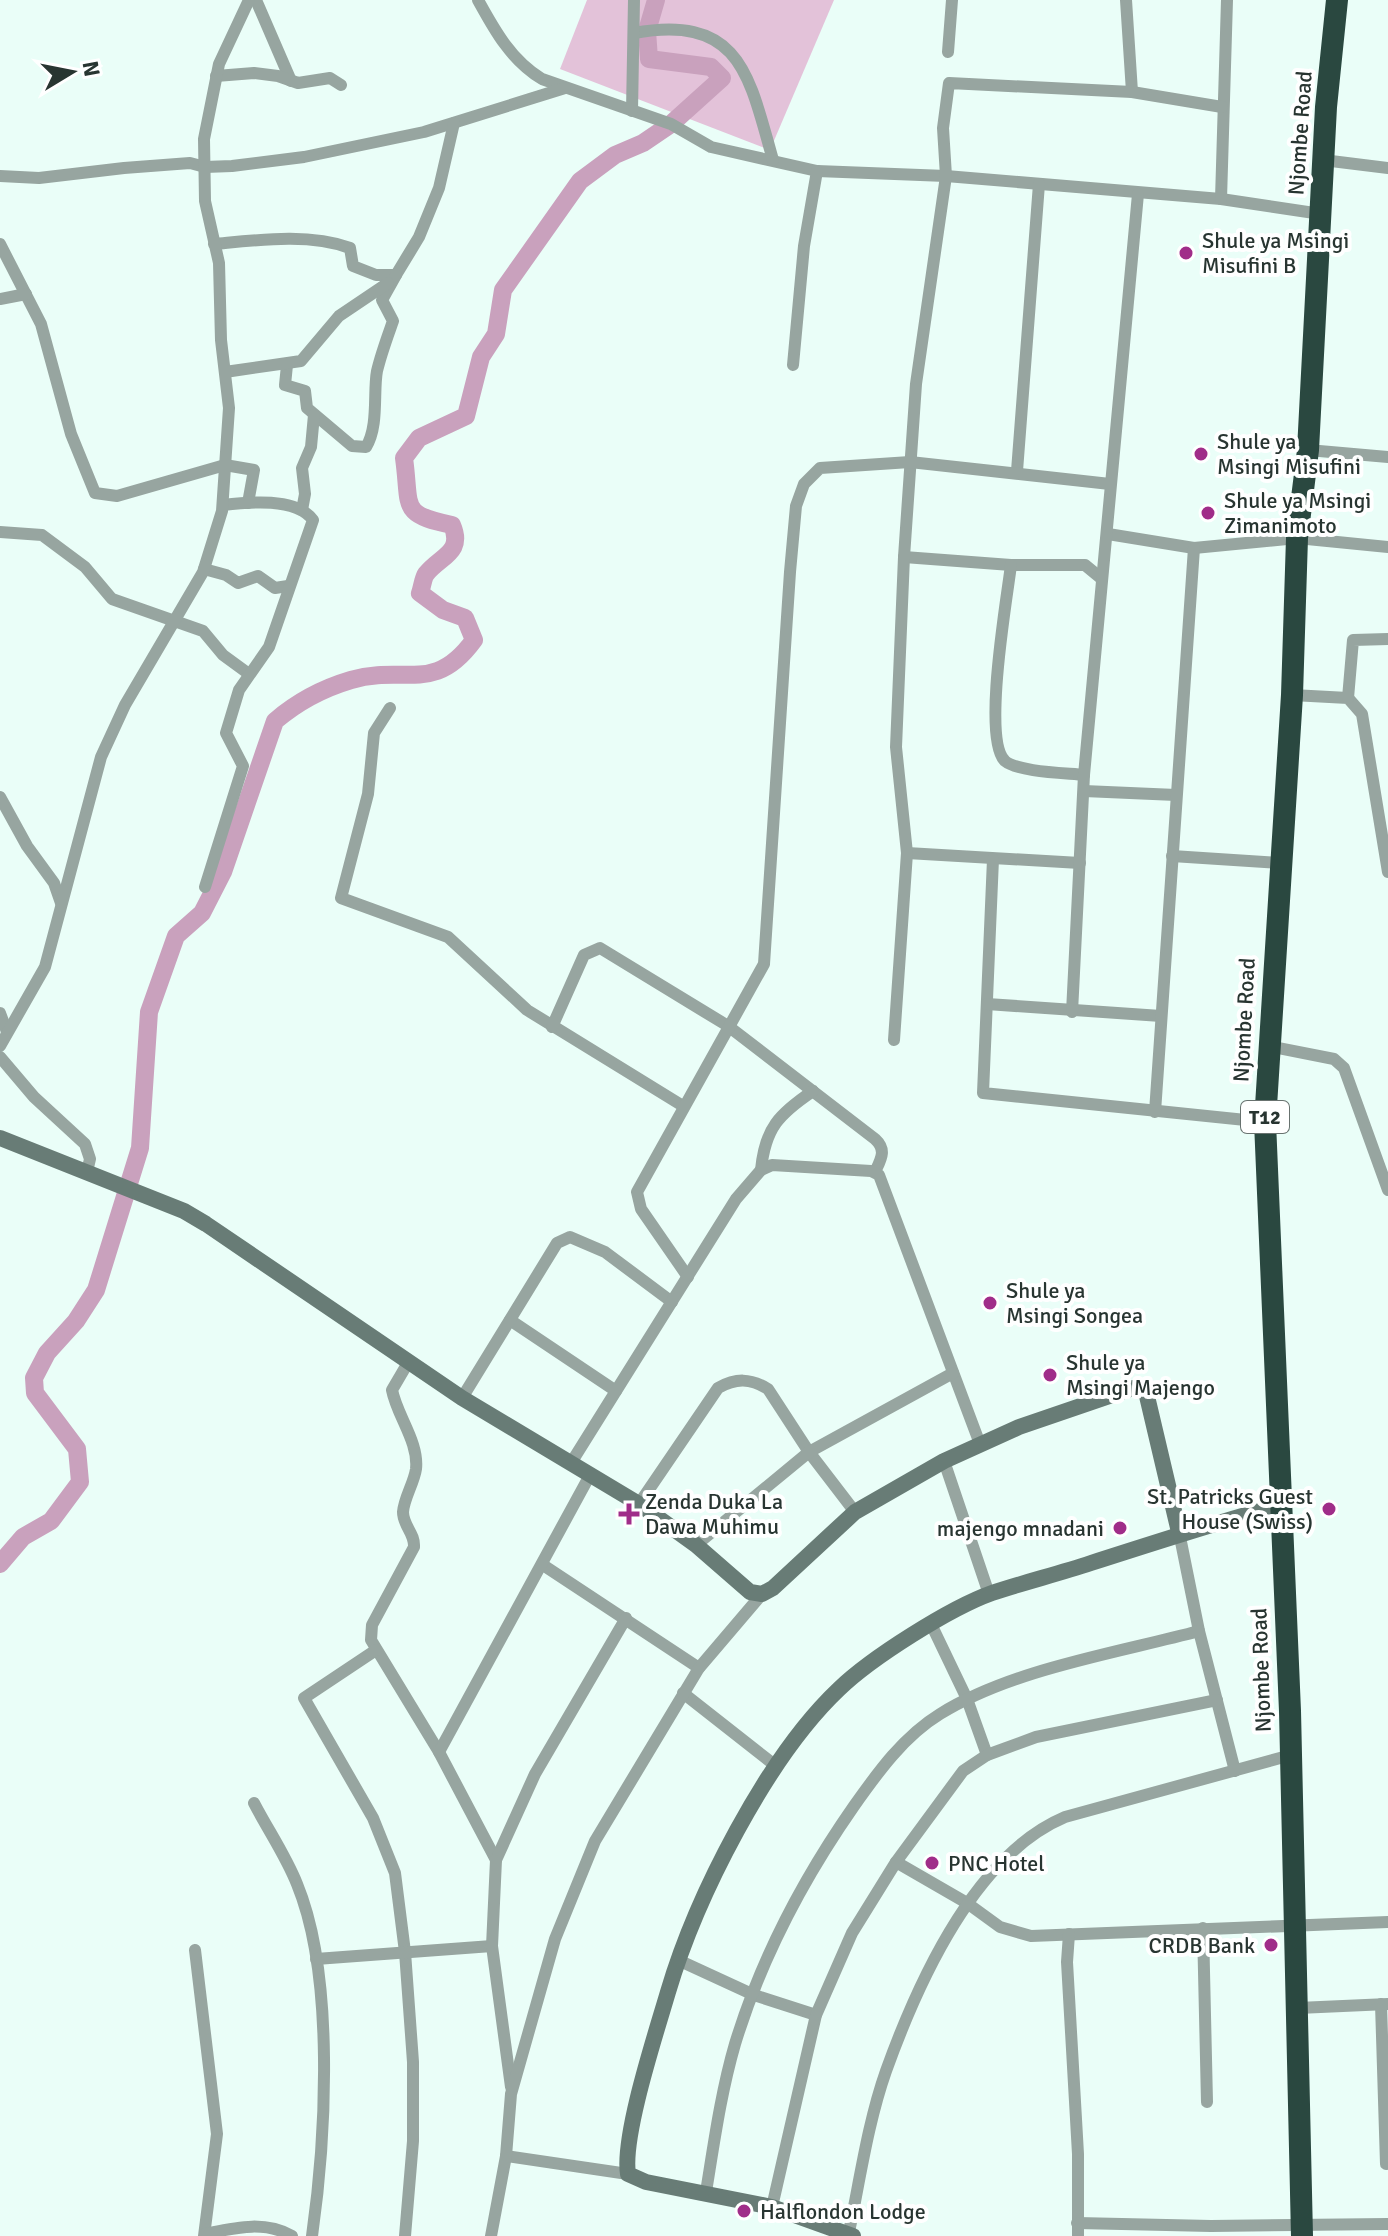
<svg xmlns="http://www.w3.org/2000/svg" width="1388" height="2236" font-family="Signika,sans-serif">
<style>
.green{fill:#e3c2d9}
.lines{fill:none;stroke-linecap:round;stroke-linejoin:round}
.river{stroke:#c9a1bd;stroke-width:18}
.street{stroke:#97a5a0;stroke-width:12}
.secondary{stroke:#687c76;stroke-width:16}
.highway{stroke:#2a4840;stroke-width:22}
.poi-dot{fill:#a02d89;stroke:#fff;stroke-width:3}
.labels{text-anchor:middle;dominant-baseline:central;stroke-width:8;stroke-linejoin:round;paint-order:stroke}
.shield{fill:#fff;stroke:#68726f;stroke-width:2}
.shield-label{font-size:20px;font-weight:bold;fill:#283531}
.street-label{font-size:22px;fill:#283531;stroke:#fff}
.poi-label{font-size:22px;fill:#283531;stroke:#fff;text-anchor:start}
</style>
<rect width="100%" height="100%" fill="#eafef8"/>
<path class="green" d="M 587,0 L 834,0 L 770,150 L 560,69 Z"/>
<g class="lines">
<path class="river" d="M 0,1564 L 23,1537 L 51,1521 L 80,1482 L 77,1449 L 35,1393 L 34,1378 L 47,1353 L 76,1321 L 96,1290 L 140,1148 L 149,1012 L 176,936 L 202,913 L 223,872 L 275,721 C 296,703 324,688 351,680 C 405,664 434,695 474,640 L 465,618 L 443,610 L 420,593 C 422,588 423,578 426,574 C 440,556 464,553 452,525 C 399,514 411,508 404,458 L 419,438 L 466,416 L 481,357 L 496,334 L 503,290 L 580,181 L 615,155 L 643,143 L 671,124 L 722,78 L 711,67 L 649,59 L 647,31 L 656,0"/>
<g class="street">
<path d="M 256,0 L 291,81"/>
<path d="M 478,0 C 495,31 511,60 542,79 L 671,124 L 711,147 L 817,171 L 946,176 L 1221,199 L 1321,214"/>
<path d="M 1126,0 L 1132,92"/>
<path d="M 634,33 C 741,14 749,76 773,160"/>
<path d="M 948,52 L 952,0"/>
<path d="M 216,76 L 254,73 L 278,76 L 298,83 L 330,78 L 341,85"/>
<path d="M 632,111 L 634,0"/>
<path d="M 1323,160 L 1388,168"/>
<path d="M 0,176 L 39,178 L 124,168 L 190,163 L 205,167 L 232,166 L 304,157 L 424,132 L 565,88"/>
<path d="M 1221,199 L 1227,0"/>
<path d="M 0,244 L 41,324 L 71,434 L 95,493 L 117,496 L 225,465 L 254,470 L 248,503"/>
<path d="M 214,244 C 258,240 309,233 350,248 L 353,266 L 376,275 L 396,275 L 419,237 L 439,188 L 454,123"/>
<path d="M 0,299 L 26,294"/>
<path d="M 287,365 L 285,385 L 305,391 L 307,408 L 352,446 L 366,447 C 379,426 373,392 377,371 C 381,354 387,338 393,321 L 382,300 L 396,275"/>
<path d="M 793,365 L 804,246 L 817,171"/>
<path d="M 225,372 L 301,361 L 339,316 L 388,283"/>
<path d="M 1308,450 L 1388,457"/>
<path d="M 1017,471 L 1039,184"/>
<path d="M 302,510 L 305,494 L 302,468 L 311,447 L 314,415"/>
<path d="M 0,532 L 42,535 L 85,567 L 112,599 L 203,631 L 223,655 L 249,674"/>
<path d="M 1108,534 L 1194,548 L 1297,538 L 1388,547"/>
<path d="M 904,557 L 1011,565 L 1085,565 L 1102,579"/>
<path d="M 1011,565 C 1007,598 982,740 1005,761 C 1018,772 1066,773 1084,775"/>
<path d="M 204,569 L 226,575 L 238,583 L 258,576 L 275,588 L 288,586"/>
<path d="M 1292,695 L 1348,698 L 1362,714 L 1388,872"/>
<path d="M 1348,698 L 1353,640 L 1388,639"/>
<path d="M 390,708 L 374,733 L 368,794 L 341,898 L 448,937 L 527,1010 L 683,1106"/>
<path d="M 1084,791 L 1176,795"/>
<path d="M 0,797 L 27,846 L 54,883 L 61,903"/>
<path d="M 907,853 L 1080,863"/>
<path d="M 1172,856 L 1280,863"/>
<path d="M 993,859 L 983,1093 L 1265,1122"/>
<path d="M 205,887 L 243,766 L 226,733 L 239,690 L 269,647 L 313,520 C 296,497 248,502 223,505"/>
<path d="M 987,1004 L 1161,1016"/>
<path d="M 1072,1012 L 1084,775 L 1138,194"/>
<path d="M 0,1013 L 7,1032"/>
<path d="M 552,1027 L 584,955 L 600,948 L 728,1026 L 875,1139 C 887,1150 881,1159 875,1172"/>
<path d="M 894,1040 L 907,853 L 896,747 L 904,557 L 916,384 L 946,176 L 943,128 L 949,83 L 1132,92 L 1222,107"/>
<path d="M 0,1046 L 45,967 L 101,757 L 125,705 L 203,572 L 222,511 L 229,408 L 221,340 L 219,263 L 205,201 L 204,139 L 219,64 L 249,0"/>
<path d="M 1268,1046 L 1334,1059 L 1344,1068 L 1388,1190"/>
<path d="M 0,1057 L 34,1097 L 85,1144 L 90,1159 L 87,1172"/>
<path d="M 1155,1112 L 1194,548"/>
<path d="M 761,1170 C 765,1128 779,1114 813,1091"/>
<path d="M 688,1277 L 641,1209 L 637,1192 L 764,964 L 790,572 L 796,506 L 804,484 L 820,468 L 910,462 L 1110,484"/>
<path d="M 510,1320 L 616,1391"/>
<path d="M 409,1361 L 392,1390 C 397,1416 419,1442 416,1469 C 414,1483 404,1498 403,1512 C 403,1526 415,1533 414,1547 L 372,1625 L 371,1640 L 439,1752 L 496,1860"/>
<path d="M 462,1398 L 557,1243 L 570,1237 L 605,1252 L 672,1302"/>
<path d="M 944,1461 L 989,1594"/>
<path d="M 571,1463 L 736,1199 L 761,1170 L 772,1165 L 871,1171 L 879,1175 L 980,1444"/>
<path d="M 639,1504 L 718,1388 C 736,1378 750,1378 768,1389 L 809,1452 L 855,1512"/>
<path d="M 1179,1532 L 1199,1631 L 1235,1771"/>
<path d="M 696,1545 L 809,1452 L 953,1373"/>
<path d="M 543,1565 L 699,1668"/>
<path d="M 932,1626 L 967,1699 L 987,1755"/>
<path d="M 376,1650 L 304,1698 L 373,1818 L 395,1873 L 405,1952 L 413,2062 L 413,2141 L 405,2236"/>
<path d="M 683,1693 L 776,1766"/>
<path d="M 439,1752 L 590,1475"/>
<path d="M 254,1803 C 268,1830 286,1856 297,1884 C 335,1976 326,2138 312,2236"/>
<path d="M 896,1862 L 967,1903 L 1000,1927 L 1031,1936 L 1388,1922"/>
<path d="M 1203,1928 L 1207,2102"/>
<path d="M 1069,1934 L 1067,1962 L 1078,2154 L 1078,2236"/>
<path d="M 195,1950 L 217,2134 L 204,2236"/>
<path d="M 316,1959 L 492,1946"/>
<path d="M 678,1960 L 754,1995 L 816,2015"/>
<path d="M 1381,2004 L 1386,2164"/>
<path d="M 1298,2008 L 1388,2004"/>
<path d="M 511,2087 L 492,1946 L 496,1860 L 535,1774 L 626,1618"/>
<path d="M 506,2156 L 628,2174"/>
<path d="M 706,2192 C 714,2143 721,2092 735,2044 C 761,1959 803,1879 854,1806 C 878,1772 904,1736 940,1714 C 1012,1669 1117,1653 1199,1631"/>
<path d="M 772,2207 L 816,2015 L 852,1933 L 896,1862 L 963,1771 L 987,1755 L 1036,1737 L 1217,1700"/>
<path d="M 1077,2223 L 1211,2226 L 1388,2224"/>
<path d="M 849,2232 C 860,2179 868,2122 886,2071 C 918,1982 975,1855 1065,1817 L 1291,1755"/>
<path d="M 205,2234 C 234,2228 264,2220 292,2236"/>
<path d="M 491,2236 L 506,2156 L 511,2094 L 555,1939 L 595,1841 L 699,1668 L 762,1594"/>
</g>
<g class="secondary">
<path d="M 0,1138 L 184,1211 L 206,1224 L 462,1398 L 639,1504 L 696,1545 L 750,1592 L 762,1594 L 773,1588 L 855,1512 L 944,1461 L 1019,1427 L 1133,1388 L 1146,1392 L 1179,1532"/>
<path d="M 853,2236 L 772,2207 L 646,2182 L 628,2174 C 622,2136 656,2033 668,1992 C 696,1897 767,1757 839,1689 C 871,1658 950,1608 992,1593 C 1025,1582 1058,1574 1091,1563 C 1154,1543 1217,1522 1281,1505"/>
</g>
<path class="highway" d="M 1302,2236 L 1290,1711 L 1265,1122 L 1292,695 L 1297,538 L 1308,450 L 1326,107 L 1337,0"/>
</g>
<g class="poi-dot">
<circle cx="1186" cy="253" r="8"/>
<circle cx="1201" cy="454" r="8"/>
<circle cx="1208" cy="513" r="8"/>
<circle cx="990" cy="1303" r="8"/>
<circle cx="1050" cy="1375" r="8"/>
<circle cx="1329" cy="1509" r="8"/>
<path d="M625 1502h8v8h8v8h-8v8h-8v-8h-8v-8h8z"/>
<circle cx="1120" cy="1528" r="8"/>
<circle cx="932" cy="1863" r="8"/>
<circle cx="1271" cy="1945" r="8"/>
<circle cx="744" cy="2211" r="8"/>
</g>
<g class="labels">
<rect class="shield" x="1241" y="1101" width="48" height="32" rx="6"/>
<g class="shield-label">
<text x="1265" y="1117">T12</text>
</g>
<g class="street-label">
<text transform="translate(1300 133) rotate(-86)">Njombe Road</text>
<text transform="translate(1244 1020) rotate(-87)">Njombe Road</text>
<text transform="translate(1261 1670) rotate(-92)">Njombe Road</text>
</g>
<g class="poi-label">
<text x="1202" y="240">Shule ya Msingi<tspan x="1202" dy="25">Misufini B</tspan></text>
<text x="1217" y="441">Shule ya<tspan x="1217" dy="25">Msingi Misufini</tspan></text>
<text x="1224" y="500">Shule ya Msingi<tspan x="1224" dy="25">Zimanimoto</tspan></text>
<text x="1006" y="1290">Shule ya<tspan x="1006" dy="25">Msingi Songea</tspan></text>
<text x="1066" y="1362">Shule ya<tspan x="1066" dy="25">Msingi Majengo</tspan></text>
<text x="1313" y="1496" text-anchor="end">St. Patricks Guest<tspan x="1313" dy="25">House (Swiss)</tspan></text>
<text x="645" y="1501">Zenda Duka La<tspan x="645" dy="25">Dawa Muhimu</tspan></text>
<text x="1104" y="1528" text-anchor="end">majengo mnadani</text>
<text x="948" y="1863">PNC Hotel</text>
<text x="1255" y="1945" text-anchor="end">CRDB Bank</text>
<text x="760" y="2211">Halflondon Lodge</text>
</g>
</g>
<g transform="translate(72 72) rotate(80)" stroke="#ffffff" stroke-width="6" paint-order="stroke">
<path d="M0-6L14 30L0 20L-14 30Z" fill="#283531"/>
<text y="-12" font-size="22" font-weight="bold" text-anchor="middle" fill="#283531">N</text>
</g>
</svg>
